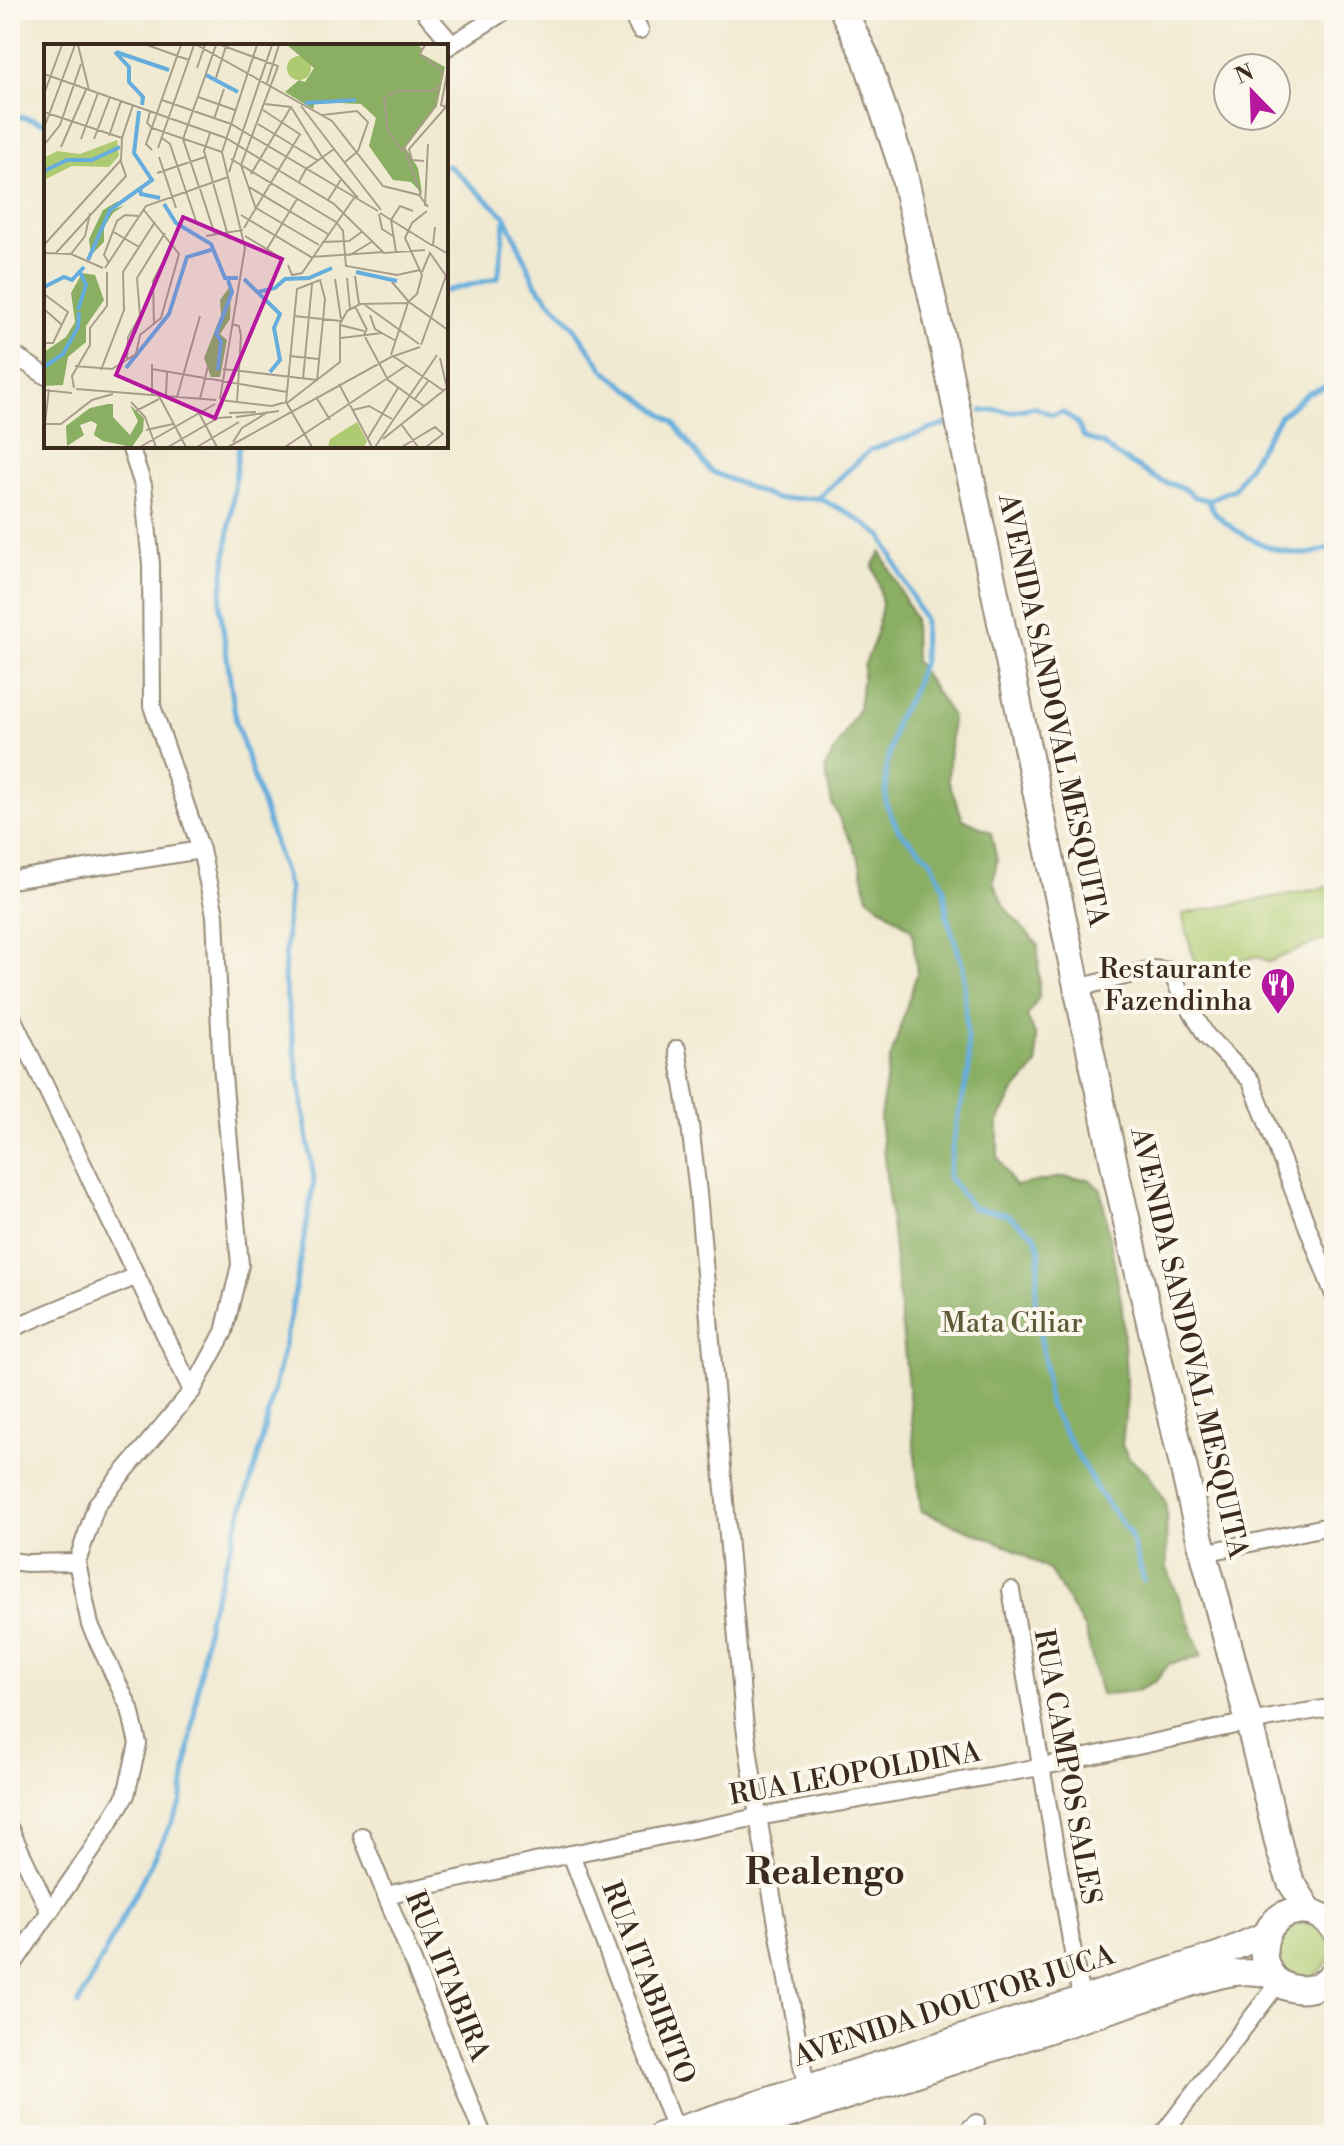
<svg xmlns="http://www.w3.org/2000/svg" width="1344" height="2145" font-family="'Libre Bodoni',serif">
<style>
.green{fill:#aecb71;stroke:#747a48;stroke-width:2}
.forest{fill:#8aaf63;stroke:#626c40;stroke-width:2}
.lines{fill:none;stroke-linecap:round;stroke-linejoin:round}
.stream{stroke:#65addc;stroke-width:5}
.street-casing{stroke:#968a78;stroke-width:20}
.secondary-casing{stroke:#968a78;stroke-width:28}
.primary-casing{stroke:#968a78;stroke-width:30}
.street{stroke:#fff;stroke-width:16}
.secondary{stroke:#fff;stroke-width:24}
.primary{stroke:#fff;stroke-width:26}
.labels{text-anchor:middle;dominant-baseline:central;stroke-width:8;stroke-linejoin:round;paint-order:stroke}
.street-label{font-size:28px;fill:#3b2a1e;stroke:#fbf7ec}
.poi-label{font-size:28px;fill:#3b2a1e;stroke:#fbf7ec;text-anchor:end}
.park-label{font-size:28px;fill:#5e5a37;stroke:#fbf7ec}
.district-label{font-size:36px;font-weight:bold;fill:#3b2a1e;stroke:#fbf7ec}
.inset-river{fill:none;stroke:#65addc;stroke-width:4}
.inset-road{fill:none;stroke:#a89d8a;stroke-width:2}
.view{fill:#b5179e;fill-opacity:0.15;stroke:#b5179e;stroke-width:4}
.inset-edge{fill:none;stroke:#3b2a1e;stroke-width:4}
</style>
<rect width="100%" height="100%" fill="#fbf7ec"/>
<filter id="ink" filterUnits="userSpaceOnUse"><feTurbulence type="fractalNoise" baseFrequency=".0125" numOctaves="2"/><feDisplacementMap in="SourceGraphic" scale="16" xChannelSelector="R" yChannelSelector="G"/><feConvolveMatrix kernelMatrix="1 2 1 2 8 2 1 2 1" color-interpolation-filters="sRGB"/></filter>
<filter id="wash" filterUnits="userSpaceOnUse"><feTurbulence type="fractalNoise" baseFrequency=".006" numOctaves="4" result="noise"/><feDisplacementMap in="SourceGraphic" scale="32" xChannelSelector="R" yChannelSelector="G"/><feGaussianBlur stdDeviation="1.8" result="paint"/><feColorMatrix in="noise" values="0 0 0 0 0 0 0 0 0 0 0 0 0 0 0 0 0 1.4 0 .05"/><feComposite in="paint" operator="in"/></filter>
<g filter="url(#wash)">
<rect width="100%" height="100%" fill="#f1ead2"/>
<g class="green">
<path d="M 1334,886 L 1334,935 L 1269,962 L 1258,956 L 1197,972 L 1182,914 Z"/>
<path d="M 1295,1923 C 1301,1923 1310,1923 1315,1925 C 1319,1927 1321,1931 1324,1934 C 1343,1954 1318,1984 1294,1978 C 1288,1976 1282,1970 1278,1966 C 1275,1941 1272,1937 1295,1923 Z"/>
</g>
<path class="forest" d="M 881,552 L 914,618 L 915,661 L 952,716 L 948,780 L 963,819 L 991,832 L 997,861 L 993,882 L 1005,908 L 1038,945 L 1039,997 L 1027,1016 L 1036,1037 L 1037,1065 L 1014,1092 L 998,1121 L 998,1157 L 1014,1186 L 1062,1177 L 1089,1179 L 1101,1190 L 1122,1306 L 1127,1397 L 1122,1445 L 1129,1458 L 1147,1472 L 1166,1503 L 1167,1568 L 1202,1656 L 1169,1664 L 1156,1681 L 1135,1691 L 1101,1695 L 1085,1630 L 1050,1571 L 1008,1546 L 921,1511 L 880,1118 L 889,1063 L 917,973 L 912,930 L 868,897 L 858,856 L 832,804 L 825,768 L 859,708 L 864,666 L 875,639 L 882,605 L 879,585 L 873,566 Z"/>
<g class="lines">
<g class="stream">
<path d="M 10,114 L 46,123"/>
<path d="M 446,165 L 453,169 L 506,217 L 536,285 L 571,323 L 605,371 L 673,422 L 710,471 L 776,499 L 818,498 L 870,450 L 946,424"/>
<path d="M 446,291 L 498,278 L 505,221"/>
<path d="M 982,411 L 996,410 L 1011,412 L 1034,407 L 1053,415 L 1062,412 L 1077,423 L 1084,437 L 1103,444 L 1115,454 L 1161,481 L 1183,488 L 1195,497 L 1208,500"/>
<path d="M 818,498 L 847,512 L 882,536 L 924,620 L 923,661 L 912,693 L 896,720 L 886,769 L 886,804 L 899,831 L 931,860 L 944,888 L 947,916 L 963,967 L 969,1070 L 956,1125 L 948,1177 L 973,1208 L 1006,1214 L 1035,1235 L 1040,1250 L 1035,1303 L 1044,1359 L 1049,1405 L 1099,1493 L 1130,1534 L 1144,1580"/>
<path d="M 1208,500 L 1234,489 L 1280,416 L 1309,392 L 1334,384"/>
<path d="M 1208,500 C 1211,506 1213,512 1218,516 C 1238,535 1275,554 1304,554 C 1315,554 1324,550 1334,546"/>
<path d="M 78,2005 L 181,1804 L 208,1619 L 257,1461 L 289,1324 L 314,1180 L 284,979 L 289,888 L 236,722 L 220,607 L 239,446"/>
</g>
</g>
</g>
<g filter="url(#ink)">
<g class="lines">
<defs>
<g id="street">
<path d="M 423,10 L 452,44"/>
<path d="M 630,10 L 640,30"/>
<path d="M 446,48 L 507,10"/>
<path d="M 10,352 L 46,376"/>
<path d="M 10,880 L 201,850"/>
<path d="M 1078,988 L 1152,969 L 1171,971 L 1180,992 L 1206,1035 L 1251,1081 L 1334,1295"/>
<path d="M 10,1013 L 192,1391"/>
<path d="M 677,1049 L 690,1125 L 698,1193 L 744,1719 L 758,1817 L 806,2087"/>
<path d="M 10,1329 L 137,1276"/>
<path d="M 1204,1553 L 1334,1525"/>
<path d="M 10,1561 L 26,1563 L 77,1562"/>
<path d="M 1011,1590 L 1081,1999"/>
<path d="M 10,1829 L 49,1911"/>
<path d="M 362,1836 L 483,2135"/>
<path d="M 571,1854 L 675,2130"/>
<path d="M 386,1895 L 571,1854 L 758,1817 L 1040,1767 L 1249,1722 L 1334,1707"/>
<path d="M 10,1969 L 92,1850 L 126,1795 L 138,1744 L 130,1709 L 90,1625 L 77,1562 L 97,1504 L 192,1391 L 224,1332 L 240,1265 L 221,1053 L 215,915 L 201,850 L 152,706 L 151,564 L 143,485 L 130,446"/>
<path d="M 963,2135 L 976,2123"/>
<path d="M 1162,2135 L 1279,1982"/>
</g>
<g id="secondary">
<path d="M 660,2135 L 1220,1954 L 1266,1934"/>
<path d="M 730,2135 L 1190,1984 C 1218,1976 1243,1967 1272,1976"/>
</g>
<g id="primary">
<path d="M 843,10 L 866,58 L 902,166 L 944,349 L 1118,1183 L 1200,1539 L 1249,1722 L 1280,1850 L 1291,1882 L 1310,1912"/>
<path d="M 1334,1928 C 1326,1917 1316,1912 1302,1911 C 1255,1910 1249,1983 1296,1989 C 1312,1991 1324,1985 1334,1973"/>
</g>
</defs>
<use href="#street" class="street-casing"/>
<use href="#secondary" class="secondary-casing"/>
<use href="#primary" class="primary-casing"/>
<use href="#street" class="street"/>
<use href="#secondary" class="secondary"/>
<use href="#primary" class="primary"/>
</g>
</g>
<defs>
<symbol id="restaurant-pin" viewBox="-11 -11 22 30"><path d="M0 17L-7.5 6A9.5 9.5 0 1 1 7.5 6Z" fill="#b5179e" stroke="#fbf7ec"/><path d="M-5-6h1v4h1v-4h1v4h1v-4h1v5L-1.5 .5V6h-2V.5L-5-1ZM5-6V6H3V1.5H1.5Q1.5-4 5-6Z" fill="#fff"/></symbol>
</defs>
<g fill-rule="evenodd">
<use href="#restaurant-pin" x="1258" y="965" width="40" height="54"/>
</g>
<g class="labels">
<g class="street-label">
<text transform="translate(1053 710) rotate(78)">AVENIDA SANDOVAL MESQUITA</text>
<text transform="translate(1189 1343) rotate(77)">AVENIDA SANDOVAL MESQUITA</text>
<text transform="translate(1067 1767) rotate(80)">RUA CAMPOS SALES</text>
<text transform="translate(855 1774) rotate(-10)">RUA LEOPOLDINA</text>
<text transform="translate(447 1976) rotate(68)">RUA ITABIRA</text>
<text transform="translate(648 1983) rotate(69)">RUA ITABIRITO</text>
<text transform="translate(954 2006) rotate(-18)">AVENIDA DOUTOR JUCA</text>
</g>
<g class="poi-label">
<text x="1252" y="969">Restaurante<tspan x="1252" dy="32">Fazendinha</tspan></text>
</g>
<g class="park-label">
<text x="1012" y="1323">Mata Ciliar</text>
</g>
<g class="district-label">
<text x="825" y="1873">Realengo</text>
</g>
</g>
<g transform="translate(44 44)">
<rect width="404" height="404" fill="#f1ead2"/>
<path d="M243 24a12 12 0 1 1 24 0a12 12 0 1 1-24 0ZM 73,96 L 75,112 L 65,123 L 28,122 L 0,136 L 0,114 L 13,107 L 36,110 ZM 313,378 L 323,397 L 320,403 L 284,403 L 286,395 Z" fill="#aecb71"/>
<path d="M 243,1 L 373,1 L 378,4 L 376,9 L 401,23 L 393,62 L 361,103 L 374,124 L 378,149 L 367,138 L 349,136 L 325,102 L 332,74 L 317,60 L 271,58 L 269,65 L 241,48 L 255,36 L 261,38 L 270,24 ZM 74,157 L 71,165 L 81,161 L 69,169 L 60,183 L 60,198 L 47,211 L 45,195 L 59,166 ZM 38,229 L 51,231 L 60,256 L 42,282 L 42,298 L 24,313 L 19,341 L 0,342 L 0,308 L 22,293 L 31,278 L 27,249 ZM 187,241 L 186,275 L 176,290 L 183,296 L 176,333 L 167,333 L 160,314 L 177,271 L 176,256 ZM 64,360 L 69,360 L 69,373 L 86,391 L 94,377 L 86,361 L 100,374 L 99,387 L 88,403 L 59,397 L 50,391 L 53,380 L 47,377 L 36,381 L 40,391 L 23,402 L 22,382 L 46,364 Z" fill="#8aaf63"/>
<path class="inset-river" d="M 71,8 L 85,23 L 85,38 L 99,53 L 98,61M 72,8 L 125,26M 162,31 L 194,48M 261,59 L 312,56M 0,127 L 23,116 L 48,116 L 76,103M 96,144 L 97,150 L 116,154M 120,160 L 132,179 L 167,200 L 181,234 L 194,234M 44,216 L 66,166 L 108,136 L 90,109 L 95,67M 312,228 L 353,237M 200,235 L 236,270 L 230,284 L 236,316 L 226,328M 0,243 L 20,233 L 28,236 L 40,223M 214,248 L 231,244 L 241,235 L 265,234 L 288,224M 34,266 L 42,241 L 35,226M 0,323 L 19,310 L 34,283 L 35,268M 82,324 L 125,270 L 143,213 L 170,205M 174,326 L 177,297 L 172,290 L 188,248 L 184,236"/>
<path class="inset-road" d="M 34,1 L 45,46M 103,1 L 145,16M 153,1 L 288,77 L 339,142 L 375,151 L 384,163M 177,1 L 234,22 L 197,121 L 212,165M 153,24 L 161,1M 0,30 L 182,94 L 290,160 L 340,209 L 381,206M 172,34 L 182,2M 223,39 L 235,1M 0,50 L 18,1M 154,53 L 191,66M 118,56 L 187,80 L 334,167M 221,60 L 247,63 L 278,113 L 314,154M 257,62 L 337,166M 403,64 L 397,61 L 404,25M 219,66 L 257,91M 0,68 L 78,94M 106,68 L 103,79 L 108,84 L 178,108M 278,71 L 313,67 L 324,78 L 314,107 L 301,118M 170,75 L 180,45M 214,80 L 273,116M 0,84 L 31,1M 166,89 L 160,107 L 185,195M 65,92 L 77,57M 78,94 L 89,61M 118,94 L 126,100 L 153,180M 37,95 L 54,49M 50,95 L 66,53M 0,101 L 16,81 L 37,20M 17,103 L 42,46M 114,104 L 150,1M 108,106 L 102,100 L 137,1M 359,108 L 344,87 L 340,54 L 352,47 L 389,47 L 396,41M 115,113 L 132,164M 187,115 L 292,178 L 299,187 L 302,222 L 353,231 L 376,226M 380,117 L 368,116 L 365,105 L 402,63 L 404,52M 185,128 L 228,1M 113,129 L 161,113M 207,130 L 247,63M 255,138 L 262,125 L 290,105M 155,143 L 139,95 L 172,1M 205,143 L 284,190M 156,145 L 171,191M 377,151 L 360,104 L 391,63 L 399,28 L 376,10 L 381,1M 284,156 L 298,134M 381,162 L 384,100M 212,164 L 275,201M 336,169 L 389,202M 335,170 L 338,185 L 349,192M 197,171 L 267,213 L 340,208M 391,183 L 389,201 L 404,210M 200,184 L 256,90M 68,187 L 95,203M 162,192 L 199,186M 201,192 L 239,215M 278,198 L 305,197 L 319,187M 0,201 L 77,116 L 78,94M 223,205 L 253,155M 352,208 L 347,176 L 356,162 L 369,167M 0,209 L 27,210 L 59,224M 12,209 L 82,132 L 76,115M 27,210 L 41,192 L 46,169M 306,211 L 329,197M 65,219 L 60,211 L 73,177 L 81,171 L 94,172M 244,221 L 248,231 L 258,229 L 310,154M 61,224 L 102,162 L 184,133M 311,232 L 315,260M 303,234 L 306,265M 291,235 L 297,275M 348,238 L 365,258 L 404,286M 0,250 L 24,268 L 9,299 L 0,299M 321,261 L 375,300M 311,262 L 323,286M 0,265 L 18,281M 326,271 L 331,285 L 352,297M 250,272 L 297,277M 188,280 L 195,282 L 197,292 L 193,358M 110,281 L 109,237 L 129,199M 296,281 L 320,287M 323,284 L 320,291 L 344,336 L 380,362M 297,294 L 338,289M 377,301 L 402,232 L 386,209 L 378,228M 347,311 L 364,259M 245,312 L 275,315M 349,312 L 400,347M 396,314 L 403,344M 83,316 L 84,293 L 96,272 L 93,234 L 121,189M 31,322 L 68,325 L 92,310 L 96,291 L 117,274 L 135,210 L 99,165M 108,325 L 243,348M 179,325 L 273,336M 57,326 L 80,266 L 79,228 L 111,178M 259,335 L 268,240M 295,340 L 328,403M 30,344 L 28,332 L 46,301 L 46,284 L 63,262 L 63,228M 32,345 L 172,356M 0,346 L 28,349M 108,350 L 108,320M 115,352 L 142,403M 122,352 L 123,328M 133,353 L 156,272M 272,353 L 286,376M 156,355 L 164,322M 176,355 L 201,204 L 178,108 L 213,1M 176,356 L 228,362 L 242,358 L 268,403M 370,356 L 385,336M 87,358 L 101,373 L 112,403M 242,358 L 253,245 L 276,236 L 281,255 L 273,337M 243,359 L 296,318 L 296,280 L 303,267 L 316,260 L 363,259 L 373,250 L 378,231 L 361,194 L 368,179 L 383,167M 309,366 L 325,362 L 348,375M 92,367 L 115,355M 155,369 L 173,403M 185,369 L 212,368M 192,373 L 235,367M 0,380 L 17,380 L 48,356 L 69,350M 1,380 L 5,345M 357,380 L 374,403M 102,386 L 129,380M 324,394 L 354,344M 339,395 L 404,343M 189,398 L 198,384 L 224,368M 96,403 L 171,360M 124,403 L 174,374 L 188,373M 153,403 L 195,378M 184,403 L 347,313 L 376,303M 241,403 L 363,321M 331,403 L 393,311M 358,403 L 391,383 L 399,390 L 382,403"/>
<path class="view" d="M 139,173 L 238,215 L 171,374 L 72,331 Z"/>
<rect width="404" height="404" class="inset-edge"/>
</g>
<rect width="1344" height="2145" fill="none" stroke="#fbf7ec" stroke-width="40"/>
<g transform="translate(1252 92) rotate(337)"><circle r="38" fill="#fbf7ec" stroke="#aea59a" stroke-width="2"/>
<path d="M0-6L14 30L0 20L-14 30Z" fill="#b5179e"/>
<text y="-12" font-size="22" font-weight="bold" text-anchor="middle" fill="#3b2a1e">N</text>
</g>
</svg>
